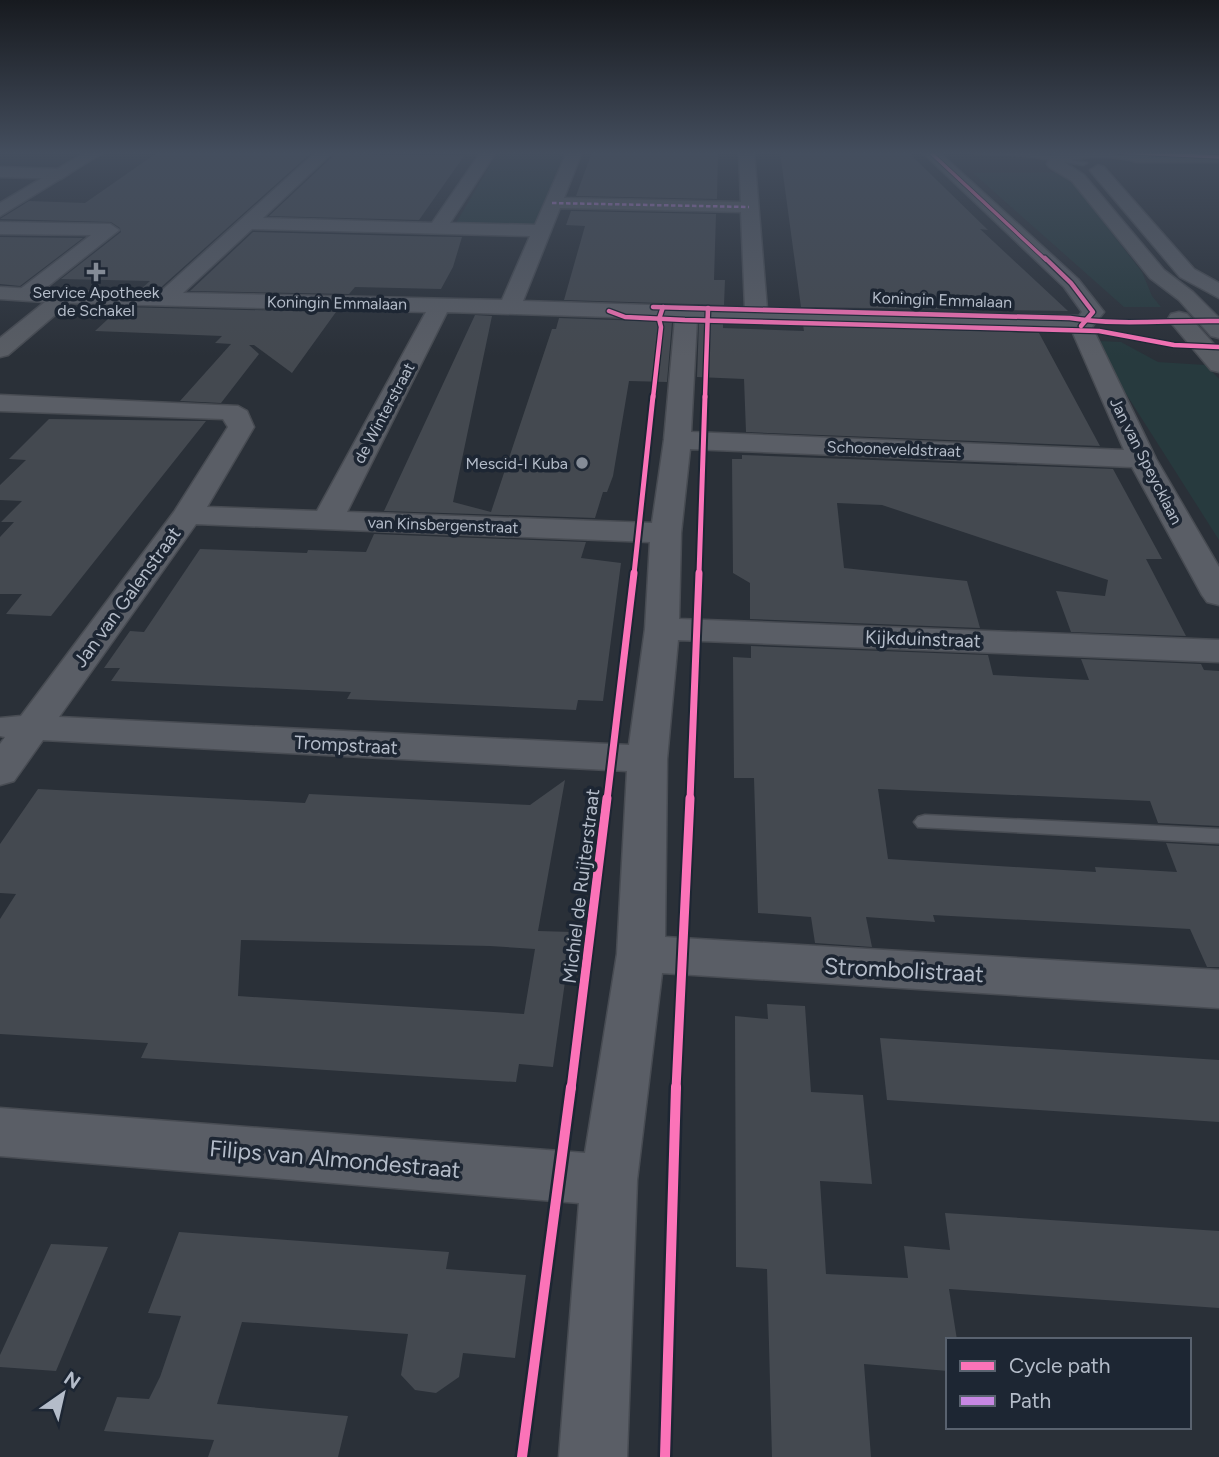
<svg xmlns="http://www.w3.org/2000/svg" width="1219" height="1457" font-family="Figtree,sans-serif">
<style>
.green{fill:#273a3e}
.building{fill:#444950;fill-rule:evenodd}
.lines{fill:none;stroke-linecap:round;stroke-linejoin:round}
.lane-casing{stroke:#484c53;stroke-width:3}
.street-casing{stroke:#484c53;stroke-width:3}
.secondary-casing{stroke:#484c53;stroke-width:3}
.lane{fill:#5a5e66;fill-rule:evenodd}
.street{fill:#5a5e66;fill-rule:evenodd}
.secondary{fill:#595d64;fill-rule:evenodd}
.quiet{stroke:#c787e3;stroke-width:2.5;stroke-dasharray:4.5 2.5;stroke-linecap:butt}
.cycleway-far5-casing{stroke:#1d2633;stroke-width:5}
.cycleway-far4-casing{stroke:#1d2633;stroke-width:7}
.cycleway-far3-casing{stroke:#1d2633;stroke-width:9}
.cycleway-far2-casing{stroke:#1d2633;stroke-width:11}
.cycleway-far1-casing{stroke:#1d2633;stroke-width:13}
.cycleway-casing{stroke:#1d2633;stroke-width:15}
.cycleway-far5{stroke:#fb73b8;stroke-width:3.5}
.cycleway-far4{stroke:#fb73b8;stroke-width:4.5}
.cycleway-far3{stroke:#fb73b8;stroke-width:5}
.cycleway-far2{stroke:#fb73b8;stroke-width:7}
.cycleway-far1{stroke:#fb73b8;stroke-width:9}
.cycleway{stroke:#fb73b8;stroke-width:10}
.poi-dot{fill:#848b96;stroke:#1d2633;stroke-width:2.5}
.labels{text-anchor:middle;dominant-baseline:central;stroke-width:7;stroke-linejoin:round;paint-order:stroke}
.far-poi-label{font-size:16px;fill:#b4bcc9;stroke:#1d2633}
.far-street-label{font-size:16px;fill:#b4bcc9;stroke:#1d2633}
.street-label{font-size:19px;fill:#b4bcc9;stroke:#1d2633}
.near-street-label{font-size:23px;fill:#b4bcc9;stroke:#1d2633}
</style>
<rect width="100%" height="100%" fill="#2a3038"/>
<g class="green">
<path d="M 498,152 L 566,152 L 535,223 L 531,226 L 456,223 Z"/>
<path d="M 1059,172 L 1073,183 L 1142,272 L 1152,296 L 1161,307 L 1124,307 L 973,173 Z"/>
<path d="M 1099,341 L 1121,342 L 1158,362 L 1206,365 L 1219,379 L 1219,540 L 1116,378 Z"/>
</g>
<g class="building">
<path d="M 158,152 L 311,153 L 158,290 L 140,290 L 150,281 L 61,279 L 121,232 L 120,228 L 111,222 L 0,219 L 29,201 L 85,203 Z"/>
<path d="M 592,152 L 718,152 L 717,199 L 576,196 Z"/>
<path d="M 780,152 L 908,152 L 988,230 L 980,229 L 1068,311 L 801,307 Z"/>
<path d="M 335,154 L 464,156 L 419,220 L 269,216 Z"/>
<path d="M 571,211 L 716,214 L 714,280 L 725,280 L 724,305 L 564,300 L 585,226 L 566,225 Z"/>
<path d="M 253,232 L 408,236 L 462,237 L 453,267 L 441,289 L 355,287 L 349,294 L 190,291 Z"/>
<path d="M 0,237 L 83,238 L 20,286 L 0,284 Z"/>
<path d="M 121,307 L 336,312 L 292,373 L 254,345 L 249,345 L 259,354 L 221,403 L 180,401 L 231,344 L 215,343 L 222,336 L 95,331 Z"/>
<path d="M 475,315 L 492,316 L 453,502 L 491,512 L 552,329 L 556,329 L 559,318 L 672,322 L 667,382 L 629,381 L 613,476 L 607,492 L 603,492 L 595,518 L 384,511 Z"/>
<path d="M 699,322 L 723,322 L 723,328 L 804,331 L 803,325 L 1039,333 L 1100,446 L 746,432 L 744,379 L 697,377 Z"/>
<path d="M 49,419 L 206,421 L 51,616 L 6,614 L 22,594 L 0,594 L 0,537 L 14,522 L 1,522 L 22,501 L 0,500 L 0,485 L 26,460 L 9,459 Z"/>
<path d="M 742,455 L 1113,469 L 1162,559 L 1146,559 L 1186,636 L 1071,632 L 1056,591 L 1105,596 L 1108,580 L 882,505 L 837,503 L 844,568 L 967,581 L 980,628 L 750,619 L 750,583 L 733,573 L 732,459 L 742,459 Z"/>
<path d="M 374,534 L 586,542 L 581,558 L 621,563 L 603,701 L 578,700 L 576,710 L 555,709 L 347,699 L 351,692 L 111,681 L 120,668 L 104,668 L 130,631 L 144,632 L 200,549 L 307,553 L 308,550 L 366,552 Z"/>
<path d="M 751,646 L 988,655 L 993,675 L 1089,680 L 1081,659 L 1201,664 L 1204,670 L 1219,671 L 1219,826 L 1158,823 L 1150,801 L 878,789 L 888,859 L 1096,872 L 1095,867 L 1177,872 L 1166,843 L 1219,846 L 1219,967 L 1207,967 L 1190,929 L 933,915 L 935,922 L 866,917 L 872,947 L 815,943 L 811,917 L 758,913 L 754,778 L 734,778 L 733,657 L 751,658 Z"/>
<path d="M 565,780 L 538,931 L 572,932 L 553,1067 L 519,1064 L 516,1082 L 463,1079 L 141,1058 L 148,1043 L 0,1034 L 0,919 L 16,894 L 0,893 L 0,844 L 38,789 L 305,803 L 309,794 L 530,805 ZM 241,940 L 490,946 L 535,949 L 524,1014 L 238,996 Z"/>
<path d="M 767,1004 L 805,1006 L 811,1092 L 863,1095 L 872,1184 L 820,1181 L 826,1274 L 908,1278 L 904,1246 L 950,1250 L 945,1213 L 1219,1231 L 1219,1308 L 949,1289 L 957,1340 L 948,1340 L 948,1371 L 864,1364 L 871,1457 L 772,1457 L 767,1269 L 736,1267 L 735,1016 L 768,1019 Z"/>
<path d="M 880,1038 L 1219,1060 L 1219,1122 L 887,1100 Z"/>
<path d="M 179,1232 L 449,1252 L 446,1269 L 526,1275 L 515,1358 L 463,1353 L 459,1377 L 436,1393 L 415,1390 L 401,1375 L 408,1334 L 242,1322 L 217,1404 L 348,1416 L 338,1457 L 208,1457 L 214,1440 L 104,1431 L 117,1397 L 149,1399 L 160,1377 L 181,1316 L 148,1313 Z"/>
<path d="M 51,1244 L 108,1247 L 56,1371 L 0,1367 L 0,1355 Z"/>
</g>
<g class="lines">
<defs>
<g id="lane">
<path d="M 958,152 L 1027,152 L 1087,163 L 1083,165 L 1027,156 Z"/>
<path d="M 925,815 L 1219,829 L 1219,843 L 918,827 L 914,822 L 918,817 Z"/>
</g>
<g id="street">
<path d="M 316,152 L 333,152 L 263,218 L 432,223 L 481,152 L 496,152 L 450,223 L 535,225 L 567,152 L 582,152 L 564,198 L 741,202 L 739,152 L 754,152 L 767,309 L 1079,316 L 1082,312 L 1064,287 L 922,152 L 939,152 L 1078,279 L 1104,312 L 1092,327 L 1156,459 L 1219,567 L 1219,605 L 1207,602 L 1202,595 L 1132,467 L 690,449 L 681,533 L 679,619 L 1219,640 L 1219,662 L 678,640 L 667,759 L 665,937 L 1219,970 L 1219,1008 L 662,973 L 637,1180 L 627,1457 L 559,1457 L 579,1203 L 0,1156 L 0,1108 L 585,1153 L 617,954 L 627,771 L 43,740 L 14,781 L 0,785 L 0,744 L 5,737 L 0,736 L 0,718 L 21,716 L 174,512 L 228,427 L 223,419 L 0,411 L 0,395 L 238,406 L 247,411 L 254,427 L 207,507 L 317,511 L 426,312 L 65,303 L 57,302 L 54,297 L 57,292 L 65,291 L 159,293 ZM 560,208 L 741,212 L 745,308 L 523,301 ZM 252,229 L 530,236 L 502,300 L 183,293 ZM 447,312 L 675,319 L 664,440 L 652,523 L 347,512 ZM 697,319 L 1072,331 L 1124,450 L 691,432 ZM 196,524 L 650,542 L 645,629 L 629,745 L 59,717 Z"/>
<path d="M 1098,165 L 1104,167 L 1194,269 L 1219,283 L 1219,298 L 1180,277 L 1092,173 L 1090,170 Z"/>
<path d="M 0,167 L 61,169 L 69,174 L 61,179 L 0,177 Z"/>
<path d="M 0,222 L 110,224 L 119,230 L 33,298 L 19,298 L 15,294 L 19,290 L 91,235 L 0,234 Z"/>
</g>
<g id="secondary">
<path d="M 86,152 L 104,152 L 0,216 L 0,203 Z"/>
<path d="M 1068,152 L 1219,152 L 1219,162 L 1137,162 C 1115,156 1087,155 1064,162 L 1084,175 L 1164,270 L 1193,292 L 1219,318 L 1219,338 L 1211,336 L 1179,300 L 1150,278 L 1072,181 L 1049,167 L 1047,164 L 1051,156 Z"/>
<path d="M 0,287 L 65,291 L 73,292 L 76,297 L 8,355 L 0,357 L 0,338 L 45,302 L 0,299 Z"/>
<path d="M 1179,312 L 1187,314 L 1219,350 L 1219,372 L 1211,370 L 1168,319 L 1171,314 Z"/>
</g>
</defs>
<use href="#lane" class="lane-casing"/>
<use href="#street" class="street-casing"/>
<use href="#secondary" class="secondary-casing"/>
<use href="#lane" class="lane"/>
<use href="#street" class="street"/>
<use href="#secondary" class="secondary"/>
<path class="quiet" d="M 552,203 L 749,207"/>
<defs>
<g id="cycleway-far5">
<path d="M 930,152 L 1046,260"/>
<path d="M 1115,152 L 1219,157"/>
</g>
<g id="cycleway-far4">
<path d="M 1045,258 L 1071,283 L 1093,312 L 1081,326"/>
<path d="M 653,307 L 1070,318 C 1119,326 1169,320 1219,321"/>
<path d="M 609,311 L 625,317 L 685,320 L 1099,331 L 1174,345 L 1219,347"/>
<path d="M 653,398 L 661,327 L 659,319 L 663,307"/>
<path d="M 705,398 L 708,308"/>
</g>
<g id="cycleway-far3">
<path d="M 634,574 L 653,396"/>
<path d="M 699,574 L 705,396"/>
</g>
<g id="cycleway-far2">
<path d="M 607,800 L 634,573"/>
<path d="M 690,800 L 699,573"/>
</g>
<g id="cycleway-far1">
<path d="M 571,1089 L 607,798"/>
<path d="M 676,1089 L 690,798"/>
</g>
<g id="cycleway">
<path d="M 522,1457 L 571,1087"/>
<path d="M 665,1457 L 676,1087"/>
</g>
</defs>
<use href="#cycleway-far5" class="cycleway-far5-casing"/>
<use href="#cycleway-far4" class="cycleway-far4-casing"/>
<use href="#cycleway-far3" class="cycleway-far3-casing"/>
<use href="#cycleway-far2" class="cycleway-far2-casing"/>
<use href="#cycleway-far1" class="cycleway-far1-casing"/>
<use href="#cycleway" class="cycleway-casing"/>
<use href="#cycleway-far5" class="cycleway-far5"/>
<use href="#cycleway-far4" class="cycleway-far4"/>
<use href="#cycleway-far3" class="cycleway-far3"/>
<use href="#cycleway-far2" class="cycleway-far2"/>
<use href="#cycleway-far1" class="cycleway-far1"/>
<use href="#cycleway" class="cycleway"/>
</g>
<linearGradient id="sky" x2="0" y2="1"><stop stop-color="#171a1f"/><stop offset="0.43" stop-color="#444e5e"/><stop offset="1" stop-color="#444e5e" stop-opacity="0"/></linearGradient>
<rect width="1219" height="356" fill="url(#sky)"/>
<g class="poi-dot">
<path d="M92.5 261.5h7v7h7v7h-7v7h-7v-7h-7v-7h7z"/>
<circle cx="582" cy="463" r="7"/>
</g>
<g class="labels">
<g class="far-poi-label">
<text x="96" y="292">Service Apotheek<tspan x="96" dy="18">de Schakel</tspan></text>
<text x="568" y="463" text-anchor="end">Mescid-I Kuba</text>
</g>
<g class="far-street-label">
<text transform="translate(942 300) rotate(2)">Koningin Emmalaan</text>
<text transform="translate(337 303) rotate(1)">Koningin Emmalaan</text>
<text transform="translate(384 413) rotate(-62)">de Winterstraat</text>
<text transform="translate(894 449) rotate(2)">Schooneveldstraat</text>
<text transform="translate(1146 461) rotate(63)">Jan van Speycklaan</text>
<text transform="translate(443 525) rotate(2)">van Kinsbergenstraat</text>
</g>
<g class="street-label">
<text transform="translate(127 597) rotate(-54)">Jan van Galenstraat</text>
<text transform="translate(923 639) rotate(2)">Kijkduinstraat</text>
<text transform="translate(346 745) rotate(3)">Trompstraat</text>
<text transform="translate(581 886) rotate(-83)">Michiel de Ruijterstraat</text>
</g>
<g class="near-street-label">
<text transform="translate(904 970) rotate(3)">Strombolistraat</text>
<text transform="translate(335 1159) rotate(5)">Filips van Almondestraat</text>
</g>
</g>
<rect x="946" y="1338" width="245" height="91" fill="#1d2633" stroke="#59626f" stroke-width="2"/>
<rect x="960" y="1361" width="35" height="10" fill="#fb73b8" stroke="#59626f" stroke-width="2"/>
<text x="1009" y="1373" font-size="21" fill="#b4bcc9">Cycle path</text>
<rect x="960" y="1396" width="35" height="10" fill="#c787e3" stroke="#59626f" stroke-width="2"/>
<text x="1009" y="1408" font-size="21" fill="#b4bcc9">Path</text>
<g transform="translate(63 1394) rotate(34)" stroke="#1d2633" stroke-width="5" paint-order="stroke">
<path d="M0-5L12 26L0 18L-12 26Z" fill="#b4bcc9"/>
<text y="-10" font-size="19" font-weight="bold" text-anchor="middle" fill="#b4bcc9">N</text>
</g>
</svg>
